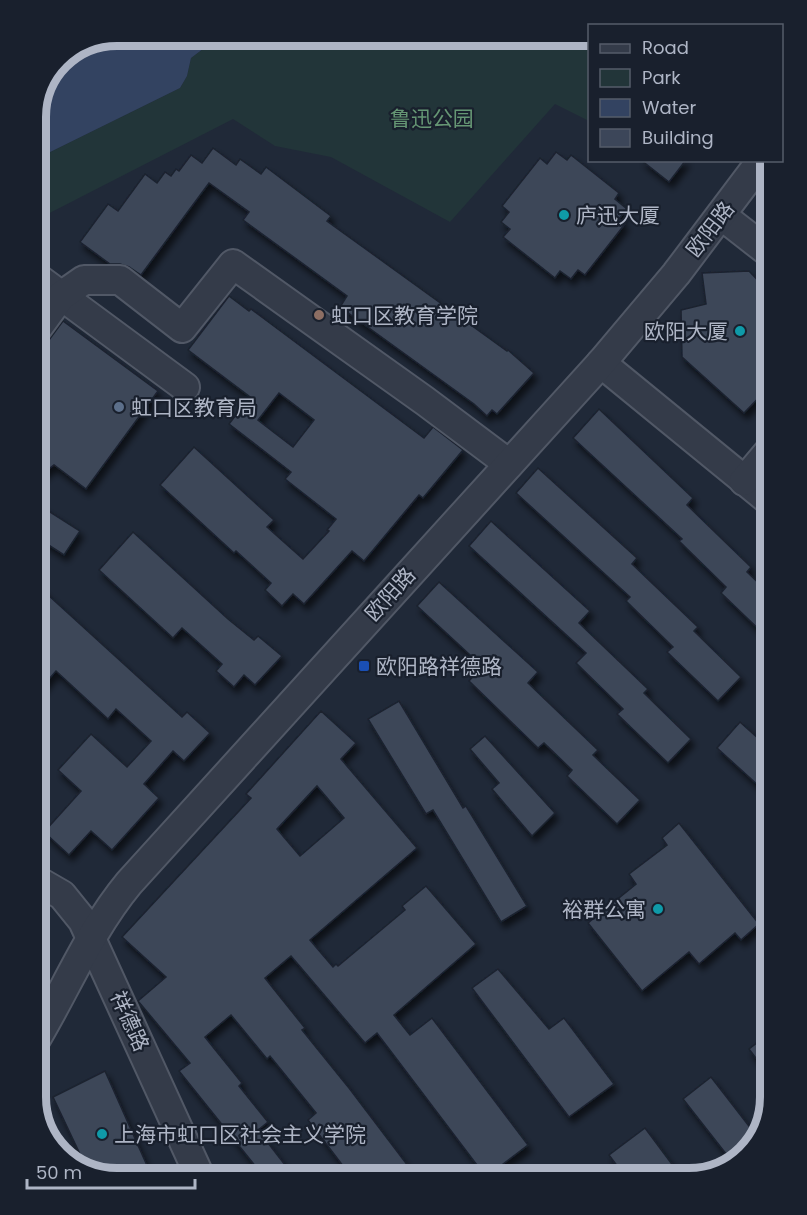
<svg xmlns="http://www.w3.org/2000/svg" width="807" height="1215" font-family="Poppins,'Noto Sans SC',sans-serif">
<style>
.green{fill:#223539}
.water{fill:#334361}
.building{fill:#3c4659;stroke:#1b222f;stroke-width:1.5;fill-rule:evenodd;filter:url(#shadow)}
.lines{fill:none;stroke-linecap:round;stroke-linejoin:round}
.minor-casing{stroke:#515866;stroke-width:32}
.minor{stroke:#343b49;stroke-width:28}
.culture-dot{fill:#0f9aa8;stroke:#19202d;stroke-width:2}
.education-dot{fill:#8d6e63;stroke:#19202d;stroke-width:2}
.service-dot{fill:#5c6f8a;stroke:#19202d;stroke-width:2}
.transit-dot{fill:#1a4fb4;stroke:#19202d;stroke-width:2}
.labels{text-anchor:middle;dominant-baseline:central;stroke-width:4.5;stroke-linejoin:round;paint-order:stroke}
.park-label{font-size:21px;fill:#659674;stroke:#19202d}
.poi-label{font-size:21px;fill:#aeb5c5;stroke:#19202d;text-anchor:start}
.street-label{font-size:21px;fill:#aeb5c5;stroke:#19202d}
.rim{fill:none;stroke:#aeb5c5;stroke-width:8}
</style>
<defs>
<filter id="shadow"><feDropShadow dx="3.5" dy="6" stdDeviation="3" flood-color="#0009"/></filter>
</defs>
<rect width="100%" height="100%" fill="#202938"/>
<path class="green" d="M 220,36 L 589,36 L 589,121 L 555,104 L 450,222 L 331,157 L 275,146 L 233,119 L 36,220 L 36,159 L 180,88 L 187,76 L 191,58 Z"/>
<path class="water" d="M 118,36 L 220,36 L 191,58 L 187,76 L 180,88 L 36,159 L 36,113 L 60,60 Z"/>
<g class="building">
<path d="M 213,148 L 236,165 L 240,159 L 261,174 L 266,167 L 331,216 L 327,221 L 507,351 L 508,350 L 534,373 L 497,414 L 492,410 L 487,416 L 474,404 L 340,307 L 347,296 L 243,220 L 249,212 L 209,183 L 141,275 L 129,267 L 120,264 L 110,264 L 80,242 L 108,204 L 118,211 L 145,174 L 157,183 L 165,172 L 171,176 L 176,169 L 179,171 L 191,155 L 202,163 Z"/>
<path d="M 556,152 L 567,160 L 571,155 L 619,193 L 615,199 L 627,209 L 619,219 L 625,224 L 585,275 L 578,270 L 571,279 L 560,271 L 555,278 L 503,237 L 510,229 L 501,222 L 509,212 L 502,206 L 540,158 L 547,164 Z"/>
<path d="M 641,160 L 686,160 L 669,182 Z"/>
<path d="M 749,271 L 771,294 L 771,385 L 744,413 L 682,357 L 681,310 L 706,304 L 702,273 Z"/>
<path d="M 229,296 L 249,311 L 251,309 L 424,438 L 433,427 L 463,450 L 423,498 L 419,495 L 364,561 L 352,551 L 304,604 L 293,594 L 282,606 L 265,590 L 271,583 L 236,551 L 234,553 L 160,485 L 194,447 L 274,520 L 267,527 L 303,559 L 329,531 L 327,530 L 336,519 L 285,479 L 291,472 L 229,424 L 250,397 L 188,350 ZM 279,393 L 314,420 L 293,447 L 258,420 Z"/>
<path d="M 63,321 L 158,391 L 86,489 L 54,465 L 36,479 L 36,346 L 43,345 L 49,340 Z"/>
<path d="M 599,409 L 693,498 L 687,505 L 751,567 L 747,572 L 771,595 L 771,641 L 721,593 L 726,587 L 679,541 L 682,539 L 573,438 Z"/>
<path d="M 538,468 L 637,558 L 632,564 L 698,627 L 694,631 L 741,677 L 718,701 L 667,652 L 673,647 L 626,601 L 630,597 L 516,493 Z"/>
<path d="M 36,503 L 80,531 L 64,555 L 36,537 Z"/>
<path d="M 491,521 L 590,611 L 579,623 L 648,689 L 644,693 L 691,739 L 668,763 L 617,714 L 623,709 L 576,663 L 586,653 L 469,546 Z"/>
<path d="M 133,532 L 228,619 L 254,640 L 258,636 L 282,656 L 255,685 L 244,675 L 234,687 L 216,671 L 222,664 L 182,628 L 173,638 L 99,570 Z"/>
<path d="M 439,582 L 538,672 L 528,683 L 598,750 L 593,755 L 640,800 L 617,824 L 567,776 L 572,770 L 544,743 L 538,748 L 469,681 L 482,666 L 417,606 Z"/>
<path d="M 36,584 L 182,717 L 187,712 L 210,733 L 184,761 L 173,751 L 144,784 L 159,798 L 112,850 L 91,831 L 69,855 L 44,832 L 81,791 L 58,770 L 91,734 L 127,767 L 151,741 L 116,709 L 108,719 L 56,671 L 36,694 Z"/>
<path d="M 399,701 L 463,808 L 466,806 L 527,906 L 501,922 L 433,810 L 426,814 L 368,719 Z"/>
<path d="M 321,711 L 356,743 L 341,759 L 417,848 L 310,940 L 333,967 L 336,964 L 338,966 L 405,910 L 402,906 L 426,886 L 476,944 L 394,1015 L 410,1035 L 432,1018 L 528,1145 L 486,1177 L 377,1033 L 365,1043 L 291,956 L 265,978 L 305,1028 L 302,1030 L 349,1088 L 418,1179 L 353,1179 L 308,1120 L 316,1113 L 270,1056 L 267,1059 L 231,1015 L 205,1037 L 242,1083 L 239,1086 L 268,1122 L 258,1130 L 296,1179 L 241,1179 L 256,1167 L 179,1071 L 190,1063 L 138,1001 L 166,977 L 122,937 L 251,798 L 246,794 ZM 317,786 L 344,818 L 300,856 L 277,829 Z"/>
<path d="M 740,722 L 771,750 L 771,797 L 717,748 Z"/>
<path d="M 485,736 L 555,813 L 532,836 L 492,789 L 499,783 L 470,749 Z"/>
<path d="M 679,823 L 759,924 L 741,940 L 735,933 L 699,964 L 689,952 L 642,991 L 588,923 L 636,884 L 629,874 L 667,845 L 662,838 Z"/>
<path d="M 498,969 L 549,1029 L 564,1018 L 614,1084 L 569,1117 L 472,988 Z"/>
<path d="M 771,1032 L 771,1078 L 749,1049 Z"/>
<path d="M 105,1071 L 153,1179 L 113,1179 L 88,1171 L 53,1097 Z"/>
<path d="M 711,1077 L 759,1139 L 734,1164 L 683,1099 Z"/>
<path d="M 645,1128 L 683,1179 L 627,1179 L 609,1155 Z"/>
</g>
<g class="lines">
<defs>
<g id="minor">
<path d="M 721,215 L 771,254"/>
<path d="M 36,277 L 185,387"/>
<path d="M 36,330 L 61,296 L 84,280 L 120,280 L 182,328 L 233,264 L 425,401 L 509,464"/>
<path d="M 601,363 L 771,502"/>
<path d="M 744,481 L 771,449"/>
<path d="M 36,880 L 62,895 L 83,921 L 201,1179"/>
<path d="M 36,1039 C 67,987 90,930 129,883 L 601,363 L 676,274 L 762,160"/>
</g>
</defs>
<use href="#minor" class="minor-casing"/>
<use href="#minor" class="minor"/>
</g>
<g class="culture-dot">
<circle cx="564" cy="215" r="6"/>
<circle cx="740" cy="331" r="6"/>
<circle cx="658" cy="909" r="6"/>
<circle cx="102" cy="1134" r="6"/>
</g>
<circle class="education-dot" cx="319" cy="315" r="6"/>
<circle class="service-dot" cx="119" cy="407" r="6"/>
<rect class="transit-dot" x="358" y="660" width="12" height="12" rx="3"/>
<g class="labels">
<g class="park-label">
<text x="432" y="118">鲁迅公园</text>
</g>
<g class="poi-label">
<text x="576" y="215">庐迅大厦</text>
<text x="331" y="315">虹口区教育学院</text>
<text x="728" y="331" text-anchor="end">欧阳大厦</text>
<text x="131" y="407">虹口区教育局</text>
<text x="376" y="666">欧阳路祥德路</text>
<text x="646" y="909" text-anchor="end">裕群公寓</text>
<text x="114" y="1134">上海市虹口区社会主义学院</text>
</g>
<g class="street-label">
<text transform="translate(710 229) rotate(-52)">欧阳路</text>
<text transform="translate(390 594) rotate(-48)">欧阳路</text>
<text transform="translate(130 1021) rotate(66)">祥德路</text>
</g>
</g>
<path d="M0 0H807V1215H0ZM117 46H689A71 71 0 0 1 760 117V1097A71 71 0 0 1 689 1168H117A71 71 0 0 1 46 1097V117A71 71 0 0 1 117 46Z" fill="#19202d" fill-rule="evenodd"/>
<path class="rim" d="M117 46H689A71 71 0 0 1 760 117V1097A71 71 0 0 1 689 1168H117A71 71 0 0 1 46 1097V117A71 71 0 0 1 117 46Z"/>
<rect x="588" y="24" width="195" height="138" fill="#19202d" stroke="#555c6a" stroke-width="1.5"/>
<rect x="600" y="44" width="30" height="9" fill="#343b49" stroke="#555c6a" stroke-width="1.5"/>
<text x="642" y="54" font-size="18" fill="#aeb5c5">Road</text>
<rect x="600" y="69" width="30" height="18" fill="#223539" stroke="#555c6a" stroke-width="1.5"/>
<text x="642" y="84" font-size="18" fill="#aeb5c5">Park</text>
<rect x="600" y="99" width="30" height="18" fill="#334361" stroke="#555c6a" stroke-width="1.5"/>
<text x="642" y="114" font-size="18" fill="#aeb5c5">Water</text>
<rect x="600" y="129" width="30" height="18" fill="#3c4659" stroke="#555c6a" stroke-width="1.5"/>
<text x="642" y="144" font-size="18" fill="#aeb5c5">Building</text>
<path d="M27 1179v9h168v-9" fill="none" stroke="#aeb5c5" stroke-width="3"/>
<text x="36" y="1179" font-size="18" fill="#aeb5c5" stroke="#19202d" stroke-width="4.5" paint-order="stroke">50 m</text>
</svg>
